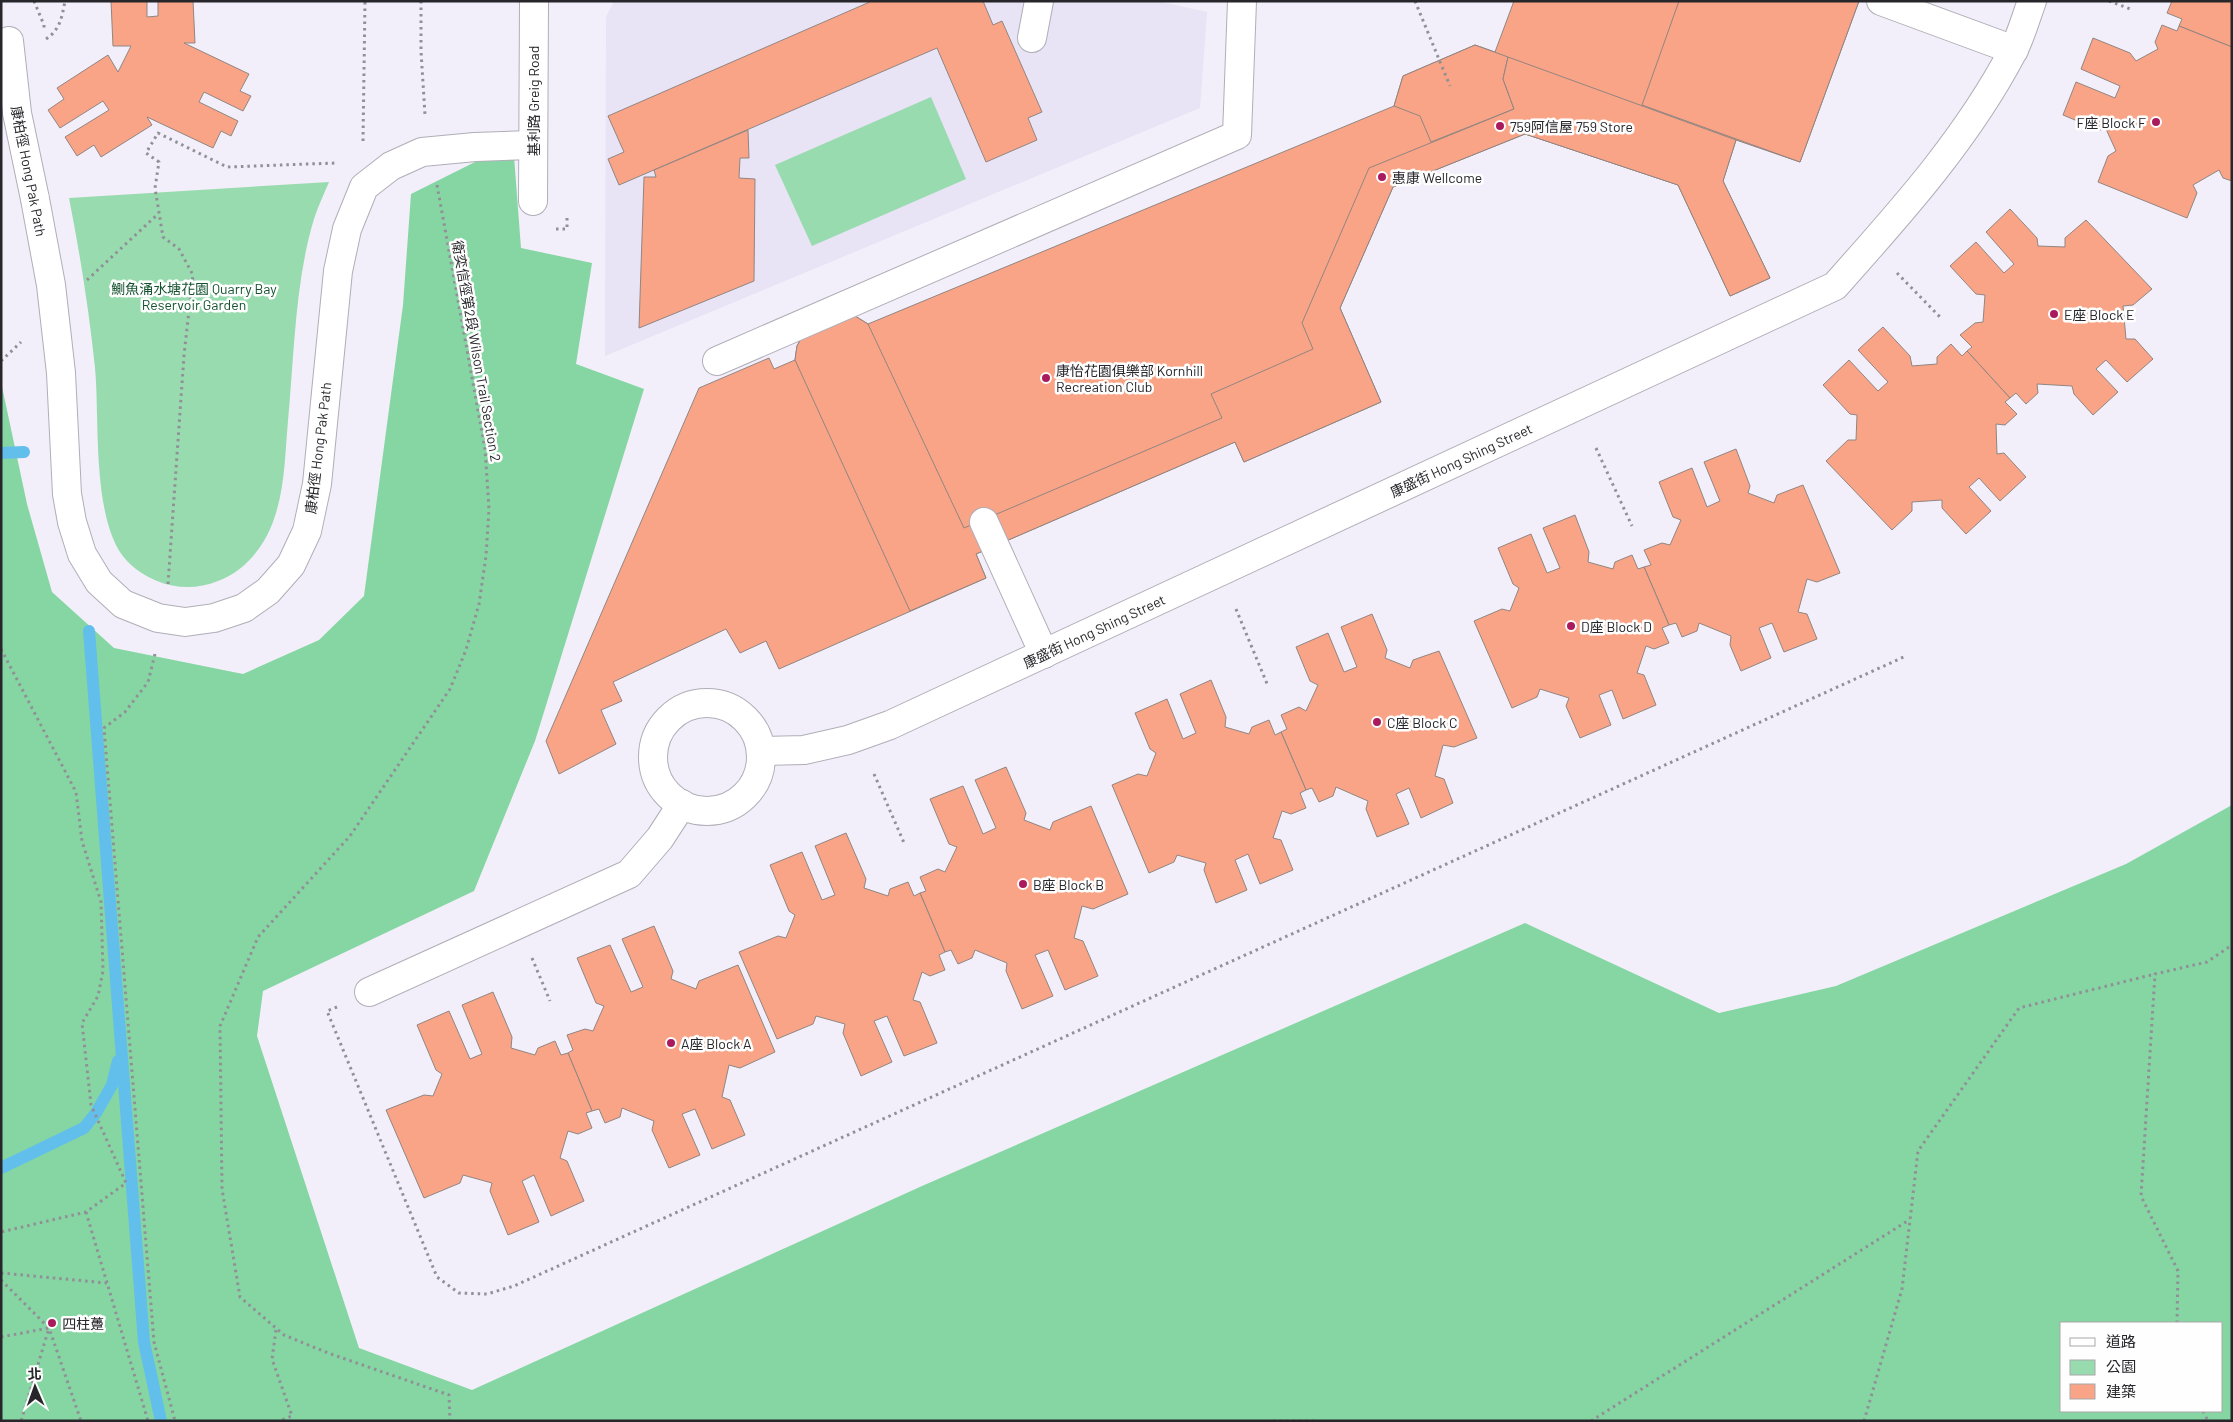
<svg xmlns="http://www.w3.org/2000/svg" width="2233" height="1422" font-family="Barlow,'Noto Sans TC',sans-serif">
<style>
.built{fill:#e8e3f5}
.green{fill:#98dbaf}
.forest{fill:#85d6a2;fill-rule:evenodd}
.lines{fill:none;stroke-linecap:round;stroke-linejoin:round}
.stream{stroke:#62bfec;stroke-width:12}
.building{fill:#f9a486;stroke:#918582}
.minor-casing{stroke:#b0aeb8;stroke-width:30}
.path{stroke:#918f97;stroke-width:3;stroke-dasharray:2.5 4;stroke-linecap:butt}
.minor{stroke:#fff;stroke-width:28}
.minor-bridge-casing{stroke:#b0aeb8;stroke-width:30;stroke-linecap:butt}
.minor-bridge{stroke:#fff;stroke-width:28}
.poi-dot{fill:#a91b5c;stroke:#fefefe;stroke-width:2}
.labels{text-anchor:middle;dominant-baseline:central;stroke-width:5;stroke-linejoin:round;paint-order:stroke}
.street-label{font-size:14px;fill:#27262a;stroke:#fefefe}
.poi-label{font-size:14px;fill:#27262a;stroke:#fefefe;text-anchor:start}
.park-label{font-size:14px;fill:#155230;stroke:#fefefe}
</style>
<rect width="100%" height="100%" fill="#f2effa"/>
<path class="built" d="M 614,1 L 1157,1 L 1207,12 L 1200,108 L 605,356 L 606,17 Z"/>
<g class="green">
<path d="M 931,97 L 966,179 L 812,246 L 775,165 Z"/>
<path d="M 329,182 C 324,194 318,206 314,219 C 295,281 294,357 288,421 C 285,454 285,488 274,519 C 265,546 245,571 218,581 C 198,589 177,589 157,581 C 145,576 136,570 127,561 C 91,523 100,419 95,368 C 89,310 80,254 69,198 Z"/>
</g>
<path class="forest" d="M 513,143 L 521,248 L 592,263 L 576,364 L 644,389 L 535,741 L 474,891 L 263,991 L 257,1036 L 359,1348 L 472,1390 L 922,1186 L 1525,923 L 1719,1013 L 1836,986 L 2126,864 L 2232,805 L 2232,1421 L 1,1421 L 1,382 L 27,504 L 52,592 L 114,648 L 243,674 L 319,640 L 364,596 L 403,305 L 411,194 ZM 2062,1323 L 2222,1323 L 2222,1411 L 2062,1411 Z"/>
<g class="lines">
<g class="stream">
<path d="M 1,453 L 24,452"/>
<path d="M 89,631 L 144,1342 L 161,1421"/>
<path d="M 1,1168 L 84,1128 L 96,1113 L 112,1085 L 118,1061"/>
</g>
</g>
<g class="building">
<path d="M 111,1 L 147,1 L 147,17 L 158,16 L 158,1 L 193,1 L 195,43 L 184,43 L 249,74 L 240,91 L 251,96 L 243,111 L 204,92 L 199,102 L 238,121 L 231,136 L 221,131 L 213,148 L 147,117 L 152,125 L 101,157 L 94,145 L 77,156 L 65,137 L 109,110 L 103,101 L 60,128 L 48,110 L 64,99 L 57,88 L 108,55 L 118,72 L 131,46 L 113,46 Z"/>
<path d="M 872,1 L 983,1 L 993,25 L 1002,21 L 1042,112 L 1028,118 L 1037,140 L 986,162 L 937,48 L 619,185 L 608,159 L 624,152 L 608,116 Z"/>
<path d="M 1514,1 L 1859,1 L 1800,162 L 1736,140 L 1723,181 L 1770,278 L 1730,296 L 1678,185 L 1525,134 L 1393,187 L 1340,308 L 1381,402 L 1244,462 L 1235,442 L 976,554 L 986,578 L 779,669 L 766,641 L 740,653 L 726,629 L 613,682 L 622,701 L 601,710 L 616,744 L 559,774 L 546,741 L 699,388 L 769,358 L 774,369 L 795,360 L 797,346 L 808,326 L 855,316 L 868,324 L 1394,106 L 1403,76 L 1475,45 L 1495,52 Z"/>
<path d="M 1679,1 L 1859,1 L 1800,162 L 1642,105 Z"/>
<path d="M 2172,1 L 2232,1 L 2232,47 L 2179,26 L 2182,19 L 2167,13 Z"/>
<path d="M 2162,25 L 2177,31 L 2179,26 L 2232,47 L 2232,181 L 2223,178 L 2219,170 L 2193,185 L 2197,193 L 2187,218 L 2098,182 L 2108,156 L 2116,151 L 2106,129 L 2099,130 L 2063,115 L 2076,82 L 2115,98 L 2120,86 L 2081,69 L 2093,38 L 2130,53 L 2136,61 L 2158,49 L 2155,42 Z"/>
<path d="M 1475,45 L 1508,57 L 1503,79 L 1514,109 L 1431,142 L 1420,116 L 1394,106 L 1403,76 Z"/>
<path d="M 1508,57 L 1736,140 L 1723,181 L 1770,278 L 1730,296 L 1678,185 L 1525,134 L 1393,187 L 1340,308 L 1381,402 L 1244,462 L 1235,442 L 976,554 L 986,578 L 910,611 L 795,360 L 797,346 L 808,326 L 855,316 L 868,324 L 964,528 L 1222,418 L 1211,394 L 1313,349 L 1302,323 L 1369,168 L 1514,109 L 1503,79 Z"/>
<path d="M 748,130 L 749,158 L 740,158 L 739,178 L 755,179 L 754,281 L 639,328 L 644,177 L 656,177 L 654,170 Z"/>
<path d="M 2010,209 L 2037,238 L 2038,246 L 2065,247 L 2065,238 L 2086,220 L 2152,289 L 2133,305 L 2123,306 L 2126,339 L 2135,339 L 2153,359 L 2127,382 L 2106,360 L 2096,369 L 2118,392 L 2093,415 L 2074,394 L 2072,386 L 2037,384 L 2038,393 L 2026,404 L 2016,393 L 2010,398 L 1967,351 L 1972,347 L 1960,335 L 1975,323 L 1983,322 L 1985,295 L 1976,294 L 1950,266 L 1976,242 L 2004,273 L 2014,264 L 1986,232 Z"/>
<path d="M 1883,327 L 1910,356 L 1912,366 L 1937,364 L 1937,357 L 1951,344 L 1962,356 L 1967,351 L 2010,398 L 2005,402 L 2017,414 L 2005,425 L 1996,424 L 1997,454 L 2004,453 L 2026,477 L 2000,501 L 1979,478 L 1969,487 L 1991,511 L 1966,534 L 1942,508 L 1942,500 L 1912,502 L 1912,511 L 1892,530 L 1826,461 L 1848,440 L 1856,440 L 1857,415 L 1850,414 L 1823,385 L 1849,360 L 1878,391 L 1888,382 L 1858,350 Z"/>
<path d="M 1736,449 L 1750,486 L 1748,493 L 1774,503 L 1777,495 L 1803,485 L 1840,573 L 1817,582 L 1807,579 L 1798,612 L 1807,614 L 1817,639 L 1784,652 L 1772,623 L 1759,628 L 1771,658 L 1741,671 L 1730,645 L 1731,636 L 1699,623 L 1697,631 L 1682,637 L 1676,623 L 1669,625 L 1644,567 L 1651,565 L 1644,550 L 1662,543 L 1670,545 L 1681,520 L 1673,517 L 1659,482 L 1692,468 L 1707,507 L 1720,501 L 1704,462 Z"/>
<path d="M 1575,515 L 1589,552 L 1588,562 L 1613,569 L 1615,562 L 1632,555 L 1638,569 L 1644,567 L 1669,625 L 1662,628 L 1669,643 L 1654,649 L 1646,646 L 1637,673 L 1644,675 L 1656,705 L 1623,719 L 1612,690 L 1599,695 L 1611,725 L 1580,738 L 1566,706 L 1569,698 L 1540,689 L 1537,697 L 1512,708 L 1474,621 L 1502,609 L 1510,611 L 1519,588 L 1513,584 L 1498,548 L 1531,534 L 1547,573 L 1560,568 L 1543,528 Z"/>
<path d="M 1372,614 L 1387,650 L 1385,658 L 1410,668 L 1413,660 L 1439,651 L 1477,738 L 1454,747 L 1443,745 L 1435,776 L 1444,779 L 1453,803 L 1421,818 L 1409,788 L 1396,794 L 1409,824 L 1377,837 L 1366,809 L 1368,801 L 1336,787 L 1333,796 L 1319,802 L 1312,788 L 1306,790 L 1281,732 L 1287,729 L 1281,715 L 1299,707 L 1306,711 L 1318,685 L 1310,681 L 1296,647 L 1328,633 L 1344,672 L 1357,667 L 1341,627 Z"/>
<path d="M 1211,680 L 1226,717 L 1225,727 L 1249,734 L 1252,727 L 1269,720 L 1275,735 L 1281,732 L 1306,790 L 1300,793 L 1306,808 L 1291,814 L 1282,811 L 1273,838 L 1281,840 L 1293,870 L 1260,884 L 1248,854 L 1235,860 L 1247,890 L 1216,903 L 1204,870 L 1206,863 L 1177,855 L 1174,862 L 1149,873 L 1112,785 L 1138,774 L 1147,776 L 1156,753 L 1150,749 L 1135,713 L 1167,699 L 1183,739 L 1196,733 L 1180,694 Z"/>
<path d="M 1006,767 L 1026,813 L 1024,820 L 1050,830 L 1053,822 L 1091,806 L 1128,894 L 1093,909 L 1082,906 L 1074,938 L 1083,941 L 1098,976 L 1065,990 L 1048,950 L 1035,955 L 1053,996 L 1022,1009 L 1006,971 L 1007,963 L 975,950 L 972,958 L 958,964 L 951,950 L 945,952 L 920,893 L 926,891 L 920,877 L 938,869 L 945,872 L 957,847 L 949,844 L 930,799 L 963,786 L 983,834 L 996,828 L 975,780 Z"/>
<path d="M 846,833 L 866,879 L 864,888 L 888,896 L 890,889 L 908,882 L 914,896 L 920,893 L 945,952 L 939,955 L 945,970 L 930,976 L 922,972 L 913,1000 L 920,1002 L 937,1043 L 904,1056 L 887,1016 L 874,1021 L 892,1062 L 861,1076 L 843,1033 L 845,1024 L 816,1016 L 813,1024 L 777,1039 L 739,952 L 778,936 L 786,938 L 795,915 L 789,911 L 770,865 L 802,852 L 822,900 L 835,895 L 815,846 Z"/>
<path d="M 654,926 L 673,971 L 671,979 L 696,989 L 699,981 L 738,965 L 775,1052 L 740,1068 L 729,1065 L 722,1097 L 730,1100 L 745,1135 L 712,1149 L 695,1109 L 682,1114 L 700,1155 L 669,1168 L 652,1130 L 654,1121 L 622,1108 L 620,1117 L 605,1123 L 599,1109 L 592,1111 L 568,1053 L 573,1050 L 567,1035 L 585,1029 L 593,1031 L 604,1006 L 596,1003 L 577,958 L 610,945 L 631,992 L 643,987 L 622,939 Z"/>
<path d="M 493,992 L 512,1037 L 511,1048 L 535,1055 L 538,1048 L 555,1041 L 561,1055 L 568,1053 L 592,1111 L 586,1113 L 592,1128 L 578,1134 L 568,1131 L 560,1158 L 567,1161 L 584,1201 L 551,1216 L 534,1175 L 522,1181 L 539,1222 L 508,1235 L 490,1191 L 492,1183 L 463,1175 L 460,1183 L 424,1198 L 386,1110 L 424,1095 L 433,1096 L 442,1074 L 436,1070 L 417,1025 L 449,1011 L 470,1059 L 482,1054 L 462,1005 Z"/>
</g>
<g class="lines">
<defs>
<g id="minor">
<path d="M 1881,1 L 2014,50"/>
<path d="M 1032,38 L 1039,1"/>
<path d="M 9,41 L 17,113 L 35,199"/>
<path d="M 475,147 L 533,145"/>
<path d="M 533,201 L 534,1"/>
<path d="M 717,361 L 1237,135 L 1242,1"/>
<path d="M 984,522 L 1044,654"/>
<circle cx="707" cy="757" r="54"/>
<path d="M 761,751 L 804,750 L 848,740 L 890,725 L 1835,286 C 1900,213 1967,139 2013,51 C 2021,36 2026,17 2032,1"/>
<path d="M 369,992 L 629,874 L 660,838 L 682,804"/>
</g>
</defs>
<use href="#minor" class="minor-casing"/>
<g class="path">
<path d="M 34,1 L 44,25 L 44,30"/>
<path d="M 421,1 L 421,51 L 425,115"/>
<path d="M 1415,1 L 1450,86"/>
<path d="M 2109,1 L 2133,10"/>
<path d="M 46,39 C 60,30 62,17 65,1"/>
<path d="M 363,141 L 365,1"/>
<path d="M 437,185 L 485,449 L 489,509 L 486,556 L 479,604 L 466,650 L 450,689 L 350,836 L 258,937 L 220,1026 L 222,1189 L 240,1297 L 284,1335 L 328,1353 L 449,1395 L 450,1421"/>
<path d="M 556,229 L 567,229 L 567,216"/>
<path d="M 1897,273 L 1940,317"/>
<path d="M 87,280 L 158,214"/>
<path d="M 1,361 L 21,342"/>
<path d="M 1596,448 L 1632,526"/>
<path d="M 168,584 L 184,355 L 193,275 L 179,249 L 163,237 L 155,188 L 159,162 L 146,153 L 158,133 L 227,167 L 336,163"/>
<path d="M 1236,609 L 1268,686"/>
<path d="M 1,649 L 76,792 L 82,841 L 101,902 L 103,971 L 98,996 L 82,1023 L 91,1105 L 126,1183 L 86,1212 L 1,1232"/>
<path d="M 155,654 L 148,682 L 125,712 L 104,728 L 154,1342 L 175,1421"/>
<path d="M 874,774 L 905,845"/>
<path d="M 532,958 L 550,1001"/>
<path d="M 337,1007 L 327,1011 L 437,1277 L 459,1293 L 487,1294 L 514,1286 L 1906,656"/>
<path d="M 86,1212 L 148,1421"/>
<path d="M 1,1273 L 107,1283"/>
<path d="M 1,1280 L 49,1328 L 81,1421"/>
<path d="M 2177,1323 L 2178,1271 L 2141,1196 L 2155,974 L 2207,962 L 2232,945"/>
<path d="M 276,1330 L 272,1359 L 292,1416 L 279,1421"/>
<path d="M 1,1337 L 49,1328 L 21,1421"/>
<path d="M 2203,1411 L 2208,1421"/>
<path d="M 1273,1421 L 1318,1421"/>
<path d="M 1591,1421 L 1909,1220"/>
<path d="M 1864,1421 L 1902,1289 L 1918,1151 L 2019,1008 L 2155,974"/>
</g>
<use href="#minor" class="minor"/>
<defs>
<path id="minor-bridge" d="M 35,199 L 51,285 L 61,373 L 67,494 L 72,522 L 82,554 L 99,582 L 123,604 L 158,618 L 185,622 L 214,618 L 244,608 L 268,591 L 291,565 L 307,531 L 317,484 L 338,271 L 347,229 L 364,187 L 391,166 L 422,152 L 475,147"/>
</defs>
<use href="#minor-bridge" class="minor-bridge-casing"/>
<use href="#minor-bridge" class="minor-bridge"/>
</g>
<g class="poi-dot">
<circle cx="2156" cy="122" r="5"/>
<circle cx="1500" cy="126" r="5"/>
<circle cx="1382" cy="177" r="5"/>
<circle cx="2054" cy="314" r="5"/>
<circle cx="1046" cy="378" r="5"/>
<circle cx="1571" cy="626" r="5"/>
<circle cx="1377" cy="722" r="5"/>
<circle cx="1023" cy="884" r="5"/>
<circle cx="671" cy="1043" r="5"/>
<circle cx="52" cy="1323" r="5"/>
</g>
<g class="labels">
<g class="street-label">
<text transform="translate(533 101) rotate(-90)">基利路 Greig Road</text>
<text transform="translate(29 171) rotate(79)">康柏徑 Hong Pak Path</text>
<text transform="translate(477 351) rotate(80)">衛奕信徑第2段 Wilson Trail Section 2</text>
<text transform="translate(318 448) rotate(-83)">康柏徑 Hong Pak Path</text>
<text transform="translate(1461 460) rotate(-25)">康盛街 Hong Shing Street</text>
<text transform="translate(1094 631) rotate(-25)">康盛街 Hong Shing Street</text>
</g>
<g class="poi-label">
<text x="2146" y="122" text-anchor="end">F座 Block F</text>
<text x="1510" y="126">759阿信屋 759 Store</text>
<text x="1392" y="177">惠康 Wellcome</text>
<text x="2064" y="314">E座 Block E</text>
<text x="1056" y="370">康怡花園俱樂部 Kornhill<tspan x="1056" dy="16">Recreation Club</tspan></text>
<text x="1581" y="626">D座 Block D</text>
<text x="1387" y="722">C座 Block C</text>
<text x="1033" y="884">B座 Block B</text>
<text x="681" y="1043">A座 Block A</text>
<text x="62" y="1323">四柱躉</text>
</g>
<g class="park-label">
<text x="194" y="288">鰂魚涌水塘花園 Quarry Bay<tspan x="194" dy="16">Reservoir Garden</tspan></text>
</g>
</g>
<rect width="2233" height="1422" fill="none" stroke="#27262a" stroke-width="5"/>
<rect x="2060" y="1322" width="162" height="90" fill="#fefefe" stroke="#a8a8a9"/>
<rect x="2070" y="1338" width="25" height="8" fill="#ffffff" stroke="#a8a8a9"/>
<text x="2106" y="1347" font-size="15" fill="#27262a">道路</text>
<rect x="2070" y="1360" width="25" height="15" fill="#98dbaf" stroke="#a8a8a9"/>
<text x="2106" y="1372" font-size="15" fill="#27262a">公園</text>
<rect x="2070" y="1384" width="25" height="15" fill="#f9a486" stroke="#a8a8a9"/>
<text x="2106" y="1397" font-size="15" fill="#27262a">建築</text>
<g transform="translate(35 1387) rotate(358)" stroke="#fefefe" stroke-width="4" paint-order="stroke">
<path d="M0-4L9 19L0 12L-9 19Z" fill="#27262a"/>
<text y="-8" font-size="14" font-weight="bold" text-anchor="middle" fill="#27262a">北</text>
</g>
</svg>
